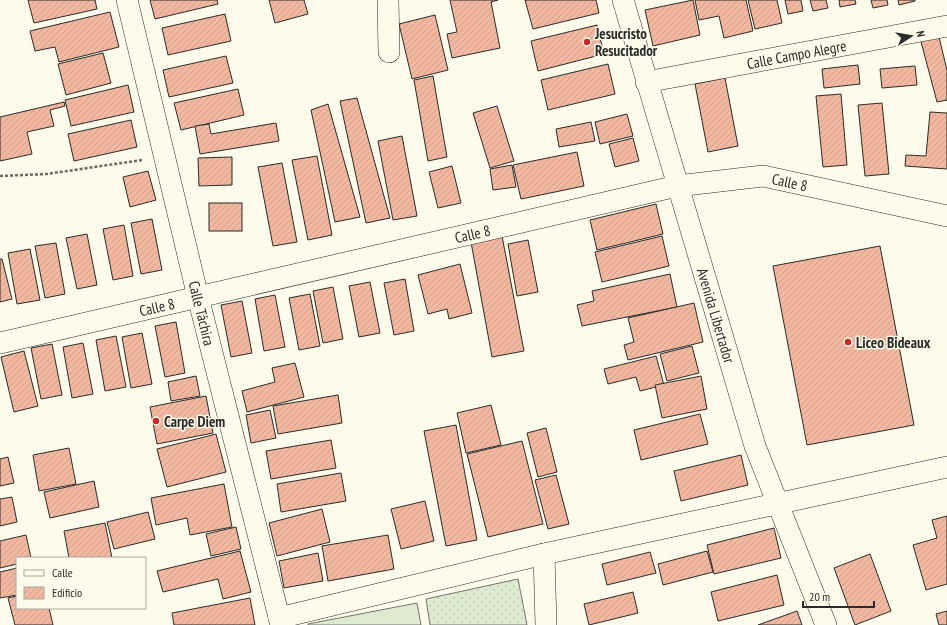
<svg xmlns="http://www.w3.org/2000/svg" width="947" height="625" font-family="'PT Sans Narrow',sans-serif">
<style>
.grass{fill:url(#grass-dots);stroke:#74746e}
.pitch{fill:#deebd1;stroke:#74746e}
.building{fill:url(#building-hatch);stroke:#2b2b2b}
.lines{fill:none;stroke-linecap:round;stroke-linejoin:round}
.minor-casing{stroke:#2b2b2b;stroke-width:22}
.path{stroke:#6a6964;stroke-width:2.5;stroke-dasharray:3 2;stroke-linecap:butt}
.minor{stroke:#fdfbea;stroke-width:21}
.poi-dot{fill:#c62828;stroke:#fdfbea;stroke-width:1.5}
.labels{text-anchor:middle;dominant-baseline:central;stroke-width:3;stroke-linejoin:round;paint-order:stroke}
.poi-label{font-size:15px;font-weight:bold;fill:#2b2b2b;stroke:#fdfbea;text-anchor:start}
.street-label{font-size:15px;fill:#2b2b2b;stroke:#fdfbea}
</style>
<defs>
<pattern id="grass-dots" width="8" height="8" patternUnits="userSpaceOnUse"><rect width="8" height="8" fill="#deebd1"/><path d="M2 2h.1M6 6h.1" fill="none" stroke="#bfcab4" stroke-width="1.8" stroke-linecap="round"/></pattern>
<pattern id="building-hatch" width="6" height="6" patternUnits="userSpaceOnUse"><rect width="6" height="6" fill="#f2b8a0"/><path d="M-1 1l2-2M0 6l6-6M5 7l2-2" fill="none" stroke="#d09e8a"/></pattern>
</defs>
<rect width="100%" height="100%" fill="#fdfbea"/>
<path class="grass" d="M 518,579 L 527,625 L 430,625 L 426,599 Z"/>
<path class="pitch" d="M 417,603 L 421,625 L 308,625 L 308,624 Z"/>
<g class="building">
<path d="M 28,0 L 95,0 L 97,9 L 34,23 Z"/>
<path d="M 150,0 L 217,0 L 218,4 L 155,19 Z"/>
<path d="M 269,0 L 304,0 L 308,14 L 275,23 Z"/>
<path d="M 450,0 L 498,0 L 491,2 L 500,48 L 452,58 L 447,34 L 457,32 Z"/>
<path d="M 525,0 L 596,0 L 599,13 L 533,29 Z"/>
<path d="M 693,0 L 700,35 L 653,46 L 645,10 Z"/>
<path d="M 695,0 L 746,0 L 753,31 L 724,38 L 719,16 L 699,20 Z"/>
<path d="M 748,0 L 777,0 L 782,23 L 755,29 Z"/>
<path d="M 785,0 L 801,0 L 803,11 L 788,14 Z"/>
<path d="M 810,0 L 826,0 L 828,8 L 813,11 Z"/>
<path d="M 839,0 L 855,0 L 856,4 L 840,7 Z"/>
<path d="M 871,0 L 887,0 L 888,5 L 873,8 Z"/>
<path d="M 898,0 L 915,0 L 915,1 L 899,5 Z"/>
<path d="M 110,12 L 119,47 L 59,62 L 55,47 L 35,51 L 30,31 Z"/>
<path d="M 225,14 L 231,41 L 168,55 L 162,28 Z"/>
<path d="M 435,15 L 448,70 L 412,79 L 399,24 Z"/>
<path d="M 597,25 L 604,54 L 538,71 L 531,41 Z"/>
<path d="M 938,33 L 947,70 L 947,100 L 937,102 L 920,38 Z"/>
<path d="M 103,53 L 111,83 L 66,95 L 58,64 Z"/>
<path d="M 226,56 L 233,83 L 169,97 L 163,70 Z"/>
<path d="M 608,64 L 615,94 L 548,110 L 541,80 Z"/>
<path d="M 858,65 L 860,84 L 824,88 L 822,69 Z"/>
<path d="M 915,66 L 917,85 L 882,88 L 880,69 Z"/>
<path d="M 433,76 L 447,157 L 428,161 L 414,80 Z"/>
<path d="M 725,78 L 738,146 L 708,152 L 695,84 Z"/>
<path d="M 128,85 L 134,112 L 71,126 L 65,100 Z"/>
<path d="M 238,89 L 244,115 L 181,130 L 174,103 Z"/>
<path d="M 841,94 L 847,165 L 823,167 L 816,96 Z"/>
<path d="M 357,98 L 390,218 L 366,223 L 340,101 Z"/>
<path d="M 64,102 L 65,106 L 50,110 L 54,126 L 27,132 L 32,154 L 0,161 L 0,117 Z"/>
<path d="M 882,103 L 889,174 L 865,176 L 858,105 Z"/>
<path d="M 328,104 L 360,217 L 335,222 L 311,110 Z"/>
<path d="M 497,106 L 514,161 L 490,168 L 473,113 Z"/>
<path d="M 930,112 L 947,113 L 947,169 L 905,166 L 906,155 L 926,156 Z"/>
<path d="M 627,114 L 633,136 L 600,144 L 595,122 Z"/>
<path d="M 131,120 L 137,147 L 74,161 L 68,134 Z"/>
<path d="M 591,122 L 595,141 L 559,147 L 556,129 Z"/>
<path d="M 276,123 L 279,141 L 200,154 L 195,126 L 209,124 L 211,134 Z"/>
<path d="M 402,136 L 417,216 L 393,220 L 378,141 Z"/>
<path d="M 633,138 L 639,161 L 615,167 L 609,144 Z"/>
<path d="M 577,152 L 584,186 L 521,199 L 513,165 Z"/>
<path d="M 317,156 L 332,235 L 308,240 L 292,160 Z"/>
<path d="M 232,157 L 232,185 L 199,186 L 198,158 Z"/>
<path d="M 282,163 L 297,242 L 273,246 L 258,167 Z"/>
<path d="M 512,165 L 516,187 L 493,190 L 490,169 Z"/>
<path d="M 452,166 L 461,203 L 438,208 L 429,172 Z"/>
<path d="M 148,171 L 156,200 L 130,207 L 123,177 Z"/>
<rect x="209" y="203" width="33" height="28"/>
<path d="M 656,204 L 663,234 L 597,250 L 590,220 Z"/>
<path d="M 152,219 L 162,270 L 141,274 L 131,223 Z"/>
<path d="M 124,225 L 133,276 L 113,280 L 103,229 Z"/>
<path d="M 87,234 L 97,285 L 77,289 L 66,238 Z"/>
<path d="M 502,236 L 524,351 L 492,357 L 471,242 Z"/>
<path d="M 662,236 L 669,266 L 602,282 L 595,252 Z"/>
<path d="M 528,240 L 538,292 L 517,296 L 508,244 Z"/>
<path d="M 56,243 L 65,294 L 45,298 L 35,246 Z"/>
<path d="M 880,246 L 914,425 L 807,445 L 773,266 Z"/>
<path d="M 30,249 L 40,300 L 17,304 L 8,253 Z"/>
<path d="M 0,259 L 2,259 L 12,299 L 0,302 Z"/>
<path d="M 460,264 L 472,313 L 449,319 L 447,309 L 428,314 L 418,275 Z"/>
<path d="M 670,274 L 677,307 L 582,326 L 577,305 L 594,301 L 592,291 Z"/>
<path d="M 405,279 L 414,331 L 394,335 L 384,283 Z"/>
<path d="M 370,282 L 380,333 L 359,337 L 349,286 Z"/>
<path d="M 333,287 L 343,339 L 323,343 L 313,291 Z"/>
<path d="M 310,294 L 320,346 L 299,350 L 289,298 Z"/>
<path d="M 275,295 L 285,347 L 264,351 L 255,299 Z"/>
<path d="M 242,301 L 252,353 L 231,357 L 221,305 Z"/>
<path d="M 694,303 L 703,342 L 628,360 L 624,345 L 634,342 L 628,318 Z"/>
<path d="M 176,322 L 185,373 L 165,377 L 155,326 Z"/>
<path d="M 142,333 L 152,384 L 131,388 L 122,337 Z"/>
<path d="M 116,336 L 126,387 L 105,391 L 96,340 Z"/>
<path d="M 83,343 L 93,394 L 72,398 L 63,347 Z"/>
<path d="M 52,344 L 62,395 L 41,399 L 31,348 Z"/>
<path d="M 692,346 L 699,373 L 667,381 L 660,354 Z"/>
<path d="M 24,351 L 38,406 L 14,412 L 1,357 Z"/>
<path d="M 656,356 L 664,385 L 640,391 L 636,377 L 608,384 L 604,369 Z"/>
<path d="M 295,363 L 304,397 L 247,412 L 242,391 L 275,382 L 272,368 Z"/>
<path d="M 196,376 L 200,396 L 171,401 L 168,382 Z"/>
<path d="M 701,376 L 707,409 L 662,418 L 655,385 Z"/>
<path d="M 338,395 L 342,423 L 278,434 L 273,406 Z"/>
<path d="M 206,396 L 213,433 L 157,444 L 150,407 Z"/>
<path d="M 491,405 L 501,445 L 466,453 L 457,413 Z"/>
<path d="M 270,410 L 276,438 L 251,443 L 246,415 Z"/>
<path d="M 700,414 L 708,444 L 641,460 L 634,430 Z"/>
<path d="M 456,425 L 477,540 L 446,546 L 424,431 Z"/>
<path d="M 546,428 L 557,472 L 538,477 L 527,433 Z"/>
<path d="M 216,434 L 226,472 L 167,487 L 157,449 Z"/>
<path d="M 331,440 L 336,468 L 271,479 L 266,451 Z"/>
<path d="M 522,441 L 543,524 L 488,537 L 467,454 Z"/>
<path d="M 69,448 L 76,484 L 39,491 L 33,455 Z"/>
<path d="M 741,455 L 748,485 L 681,501 L 674,471 Z"/>
<path d="M 8,457 L 14,483 L 0,486 L 0,459 Z"/>
<path d="M 341,473 L 346,501 L 281,512 L 277,484 Z"/>
<path d="M 556,475 L 569,524 L 548,529 L 535,480 Z"/>
<path d="M 94,481 L 99,507 L 50,518 L 44,492 Z"/>
<path d="M 224,484 L 232,527 L 190,535 L 187,518 L 156,525 L 151,498 Z"/>
<path d="M 12,497 L 17,522 L 0,526 L 0,499 Z"/>
<path d="M 425,501 L 434,541 L 401,549 L 391,509 Z"/>
<path d="M 322,509 L 330,542 L 277,556 L 269,523 Z"/>
<path d="M 148,512 L 155,539 L 114,549 L 107,522 Z"/>
<path d="M 947,516 L 947,584 L 926,590 L 913,545 L 937,538 L 932,520 Z"/>
<path d="M 105,523 L 112,558 L 69,558 L 64,531 Z"/>
<path d="M 236,527 L 241,549 L 211,556 L 206,534 Z"/>
<path d="M 774,528 L 781,558 L 714,574 L 707,545 Z"/>
<path d="M 26,535 L 31,558 L 17,558 L 17,564 L 0,568 L 0,541 Z"/>
<path d="M 388,535 L 394,569 L 328,581 L 322,546 Z"/>
<path d="M 240,551 L 251,592 L 223,599 L 218,579 L 163,592 L 157,571 Z"/>
<path d="M 707,551 L 713,572 L 663,585 L 658,564 Z"/>
<path d="M 650,552 L 656,573 L 607,585 L 602,564 Z"/>
<path d="M 318,553 L 323,581 L 284,588 L 279,561 Z"/>
<path d="M 870,554 L 891,611 L 855,625 L 834,568 Z"/>
<path d="M 17,568 L 17,595 L 0,598 L 0,572 Z"/>
<path d="M 777,575 L 784,605 L 718,621 L 711,592 Z"/>
<path d="M 633,592 L 638,613 L 589,625 L 584,604 Z"/>
<path d="M 17,596 L 17,608 L 49,608 L 53,625 L 15,625 L 8,598 Z"/>
<path d="M 250,598 L 255,625 L 174,625 L 172,613 Z"/>
<path d="M 797,611 L 802,625 L 758,625 Z"/>
<path d="M 947,611 L 947,625 L 939,625 L 936,614 Z"/>
</g>
<g class="lines">
<defs>
<g id="minor">
<path id="s1" d="M 127,0 L 198,297 L 281,625"/>
<path d="M 388,0 L 389,52"/>
<path id="s2" d="M 623,0 L 755,446 L 826,625"/>
<path id="s3" d="M 646,82 L 947,26"/>
<path id="s4" d="M 0,343 L 677,186 L 763,176 L 947,216"/>
<path d="M 544,554 L 546,625"/>
<path d="M 279,618 L 544,554 L 947,467"/>
</g>
</defs>
<use href="#minor" class="minor-casing"/>
<path class="path" d="M 0,176 L 47,174 L 142,160"/>
<use href="#minor" class="minor"/>
</g>
<g class="poi-dot">
<circle cx="587" cy="42" r="4"/>
<circle cx="848" cy="342" r="4"/>
<circle cx="156" cy="421" r="4"/>
</g>
<g class="labels">
<g class="poi-label">
<text x="595" y="33">Jesucristo<tspan x="595" dy="17">Resucitador</tspan></text>
<text x="856" y="342">Liceo Bideaux</text>
<text x="164" y="421">Carpe Diem</text>
</g>
<g class="street-label">
<text stroke="none"><textPath href="#s3" startOffset="153">Calle Campo Alegre</textPath></text>
<text stroke="none"><textPath href="#s4" startOffset="809">Calle 8</textPath></text>
<text stroke="none"><textPath href="#s4" startOffset="485">Calle 8</textPath></text>
<text stroke="none"><textPath href="#s4" startOffset="161">Calle 8</textPath></text>
<text stroke="none"><textPath href="#s1" startOffset="322">Calle Táchira</textPath></text>
<text stroke="none"><textPath href="#s2" startOffset="329">Avenida Libertador</textPath></text>
</g>
</g>
<rect x="16" y="557" width="130" height="52" fill="#fdfbea" stroke="#a9a89e"/>
<rect x="24" y="570" width="20" height="6" fill="#fdfbea" stroke="#a9a89e"/>
<text x="52" y="577" font-size="12" fill="#2b2b2b">Calle</text>
<rect x="24" y="587" width="20" height="12" fill="url(#building-hatch)" stroke="#a9a89e"/>
<text x="52" y="597" font-size="12" fill="#2b2b2b">Edificio</text>
<g transform="translate(911 36) rotate(78)" stroke="#fdfbea" stroke-width="3" paint-order="stroke">
<path d="M0-3L7 15L0 10L-7 15Z" fill="#2b2b2b"/>
<text y="-6" font-size="11" font-weight="bold" text-anchor="middle" fill="#2b2b2b">N</text>
</g>
<path d="M803 601v6h71v-6" fill="none" stroke="#2b2b2b" stroke-width="2"/>
<text x="809" y="601" font-size="12" fill="#2b2b2b" stroke="#fdfbea" stroke-width="3" paint-order="stroke">20 m</text>
</svg>
